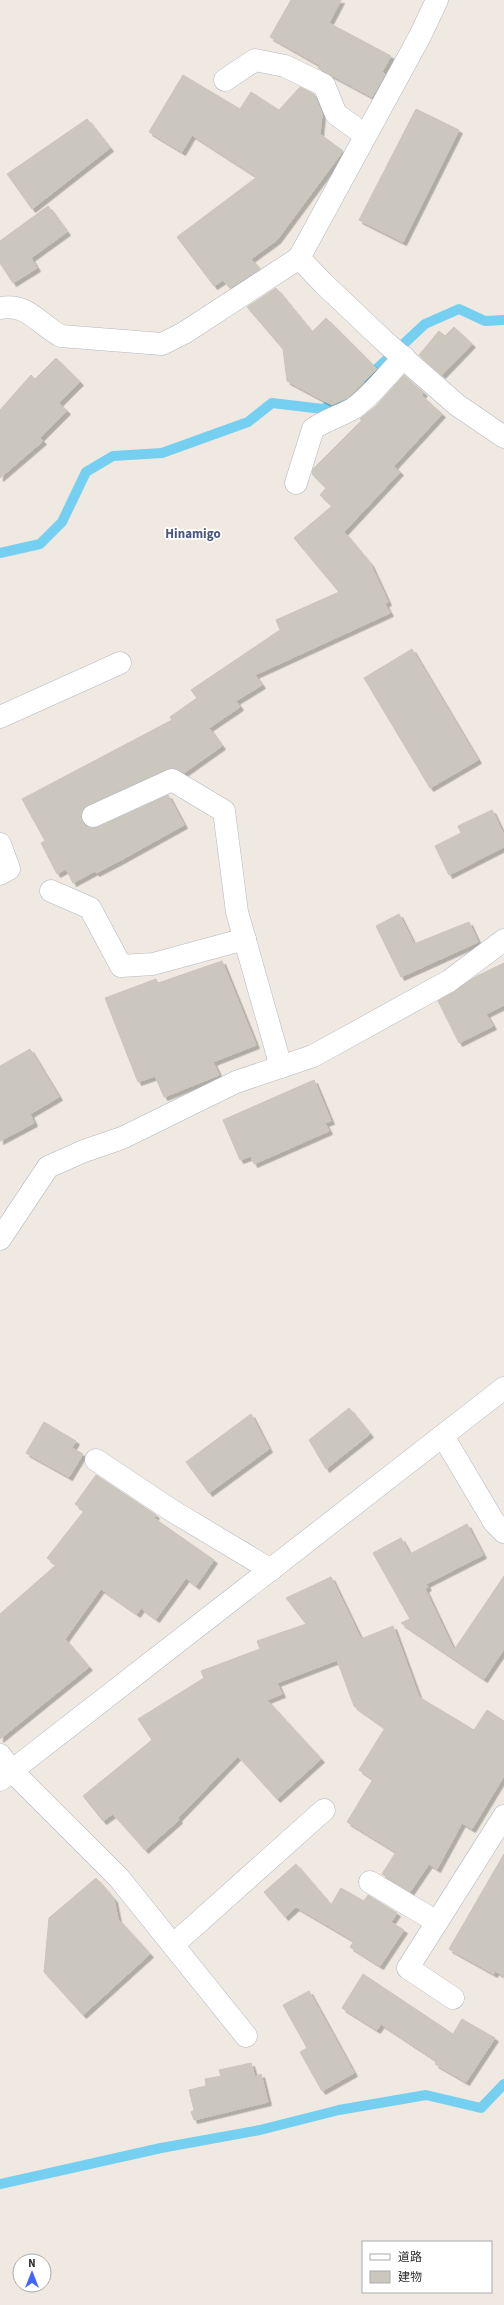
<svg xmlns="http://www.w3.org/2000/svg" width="504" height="2305" font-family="'Source Sans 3','Noto Sans JP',sans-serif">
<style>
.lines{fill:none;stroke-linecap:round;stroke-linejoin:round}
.stream{stroke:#75cff0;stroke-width:10}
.building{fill:#cbc7bf;stroke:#cbc5ba;filter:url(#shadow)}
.minor-casing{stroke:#b4b7c1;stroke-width:23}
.minor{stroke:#fff;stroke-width:22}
.labels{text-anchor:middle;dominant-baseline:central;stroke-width:3.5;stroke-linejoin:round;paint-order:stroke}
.quarter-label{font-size:13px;font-weight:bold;fill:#4d5680;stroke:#fff}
</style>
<defs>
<filter id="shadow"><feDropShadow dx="3.5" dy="3.5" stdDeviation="0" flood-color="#0004"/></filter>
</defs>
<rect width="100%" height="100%" fill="#efe9e1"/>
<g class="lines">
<g class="stream">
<path d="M 367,378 L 425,324 L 459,309 L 485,321 L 504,320"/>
<path d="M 0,553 L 40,544 L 62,522 L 86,472 L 113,456 L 162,453 L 248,422 L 272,403 L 323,409 L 342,398"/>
<path d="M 0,2184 L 161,2148 L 260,2130 L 339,2110 L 426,2095 L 481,2108 L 504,2084"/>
</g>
</g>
<g class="building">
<path d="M 291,0 L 341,0 L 329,23 L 391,56 L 382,72 L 385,74 L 372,97 L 318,68 L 321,66 L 270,37 Z"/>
<path d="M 183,75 L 240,109 L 251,92 L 279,110 L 300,87 L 314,94 L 322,114 L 320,134 L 343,151 L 277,240 L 251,259 L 260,269 L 230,288 L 223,280 L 214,286 L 177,237 L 257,177 L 192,135 L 182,152 L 149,132 Z"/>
<path d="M 416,109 L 459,130 L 403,242 L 359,220 Z"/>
<path d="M 87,119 L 110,148 L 32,209 L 7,174 Z"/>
<path d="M 48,206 L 67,232 L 31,258 L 37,268 L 13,283 L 0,263 L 0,241 Z"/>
<path d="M 276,288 L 312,332 L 326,318 L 377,369 L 347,398 L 332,405 L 287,381 L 283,349 L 247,307 Z"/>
<path d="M 454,327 L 472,344 L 442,375 L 419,355 L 439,331 L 445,336 Z"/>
<path d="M 56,358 L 80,382 L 59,403 L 67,411 L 40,438 L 43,441 L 0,478 L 0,410 L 31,375 L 35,379 Z"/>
<path d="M 404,375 L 424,393 L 421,395 L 442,414 L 394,466 L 400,472 L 344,532 L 370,563 L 388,602 L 385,604 L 390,613 L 255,675 L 262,685 L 236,701 L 240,707 L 209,728 L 222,746 L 184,773 L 173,768 L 167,769 L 88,805 L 83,809 L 81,815 L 85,826 L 91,828 L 98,827 L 168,795 L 184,825 L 121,860 L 96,873 L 95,871 L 73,883 L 66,869 L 57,874 L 41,843 L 45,841 L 22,799 L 172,720 L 170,717 L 197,698 L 191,690 L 280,630 L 276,620 L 339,592 L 294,538 L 332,506 L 320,495 L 326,488 L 312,474 L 313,469 L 362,420 L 360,419 L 376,406 Z"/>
<path d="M 412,649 L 478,760 L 430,788 L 364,678 Z"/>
<path d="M 492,810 L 504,835 L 504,847 L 449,875 L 435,846 L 461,833 L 458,826 Z"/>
<path d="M 399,914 L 414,944 L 469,922 L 478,942 L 401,977 L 376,926 Z"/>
<path d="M 222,961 L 256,1045 L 213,1062 L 219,1075 L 164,1097 L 155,1076 L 138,1082 L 105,998 L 156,979 L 158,983 Z"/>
<path d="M 504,963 L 504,1005 L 486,1014 L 493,1026 L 459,1043 L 438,1001 L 477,976 Z"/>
<path d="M 30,1049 L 59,1097 L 30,1114 L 34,1123 L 0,1141 L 0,1066 Z"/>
<path d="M 314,1080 L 331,1121 L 325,1123 L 329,1131 L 254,1164 L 251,1156 L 240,1160 L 223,1120 Z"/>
<path d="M 349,1408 L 370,1434 L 326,1469 L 309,1440 Z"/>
<path d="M 251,1414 L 269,1449 L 209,1493 L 186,1462 Z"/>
<path d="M 44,1422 L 76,1441 L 72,1448 L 83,1454 L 69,1477 L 26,1453 Z"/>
<path d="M 96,1475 L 156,1515 L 154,1518 L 214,1560 L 196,1586 L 186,1578 L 156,1619 L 141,1608 L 137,1614 L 101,1589 L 65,1639 L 89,1667 L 0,1739 L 0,1614 L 56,1565 L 47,1558 L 84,1511 L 75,1504 Z"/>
<path d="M 467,1524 L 483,1555 L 426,1584 L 428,1587 L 425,1589 L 454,1650 L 504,1576 L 504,1649 L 484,1679 L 401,1623 L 410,1619 L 373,1553 L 401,1538 L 410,1554 Z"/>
<path d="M 331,1577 L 361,1639 L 393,1626 L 419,1697 L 474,1730 L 487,1710 L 504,1721 L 504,1776 L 472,1829 L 462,1823 L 437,1869 L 429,1864 L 410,1892 L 382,1874 L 396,1852 L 347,1822 L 373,1779 L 359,1770 L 385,1728 L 354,1706 L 337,1660 L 277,1683 L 282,1694 L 267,1700 L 321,1759 L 277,1799 L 238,1756 L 178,1818 L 179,1820 L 145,1850 L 113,1814 L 103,1821 L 83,1796 L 152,1740 L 138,1719 L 204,1678 L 201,1671 L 260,1649 L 257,1641 L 306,1624 L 286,1598 Z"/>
<path d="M 504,1854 L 504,1976 L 495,1971 L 494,1974 L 449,1949 Z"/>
<path d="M 296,1864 L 331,1905 L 341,1888 L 364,1901 L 368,1895 L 397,1913 L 391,1922 L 404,1930 L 380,1966 L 350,1947 L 354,1941 L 296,1907 L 285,1917 L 264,1892 Z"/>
<path d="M 96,1878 L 114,1899 L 118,1919 L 150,1954 L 83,2015 L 44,1972 L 49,1918 Z"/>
<path d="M 363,1974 L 453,2034 L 462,2019 L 495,2038 L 466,2082 L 435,2064 L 437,2061 L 381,2024 L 377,2030 L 342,2008 Z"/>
<path d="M 309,1991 L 354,2073 L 322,2091 L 300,2052 L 307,2048 L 283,2005 Z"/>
<path d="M 251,2063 L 255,2077 L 261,2074 L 268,2102 L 194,2120 L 191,2112 L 194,2110 L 189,2090 L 206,2086 L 205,2079 L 221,2076 L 219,2070 Z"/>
</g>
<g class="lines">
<defs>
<g id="minor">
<path d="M 437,0 L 420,36 L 299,258 L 323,283 L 383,340 L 457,405 L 504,437"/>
<path d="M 225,80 L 255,60 L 285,66 L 324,85 L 336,114 L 365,135"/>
<path d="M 0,308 C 28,303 37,323 61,336 L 162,344 L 184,333 L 299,258"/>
<path d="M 296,483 L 313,429 C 325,420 341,416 354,408 C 371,396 389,373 404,357"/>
<path d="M 0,717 L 120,663"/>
<path d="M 93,816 L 172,780 L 224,811 L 237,912 L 281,1067"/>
<path d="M 0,844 L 9,869 L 0,874"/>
<path d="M 51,891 L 90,908 L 121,966 L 153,964 L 245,939"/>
<path d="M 0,1239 L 48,1167 L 84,1151 L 122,1138 L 236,1082 L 313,1056 L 449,981 L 504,940"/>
<path d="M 443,1436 L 494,1522 L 504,1532"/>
<path d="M 96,1460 L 171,1510 L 271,1570"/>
<path d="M 0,1755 L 12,1771 L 119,1878 L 246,2036"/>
<path d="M 0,1780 L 504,1388"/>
<path d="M 370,1882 L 437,1922"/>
<path d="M 173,1945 L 324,1810"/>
<path d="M 453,1998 L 408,1968 L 504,1816"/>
</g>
</defs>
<use href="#minor" class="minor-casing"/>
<use href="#minor" class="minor"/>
</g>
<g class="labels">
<g class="quarter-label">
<text x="193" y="534">Hinamigo</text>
</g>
</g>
<rect x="362" y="2241" width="130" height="52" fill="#ffffff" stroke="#ababab"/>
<rect x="370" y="2254" width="20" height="6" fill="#ffffff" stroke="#ababab"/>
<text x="398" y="2261" font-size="12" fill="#2e2e2e">道路</text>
<rect x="370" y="2271" width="20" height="12" fill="#cbc7bf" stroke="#ababab"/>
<text x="398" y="2281" font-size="12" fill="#2e2e2e">建物</text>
<g transform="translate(32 2273)"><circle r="19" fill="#ffffff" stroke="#ababab"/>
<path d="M0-3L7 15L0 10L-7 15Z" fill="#4264fb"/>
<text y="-6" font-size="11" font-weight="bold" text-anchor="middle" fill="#2e2e2e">N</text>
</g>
</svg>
